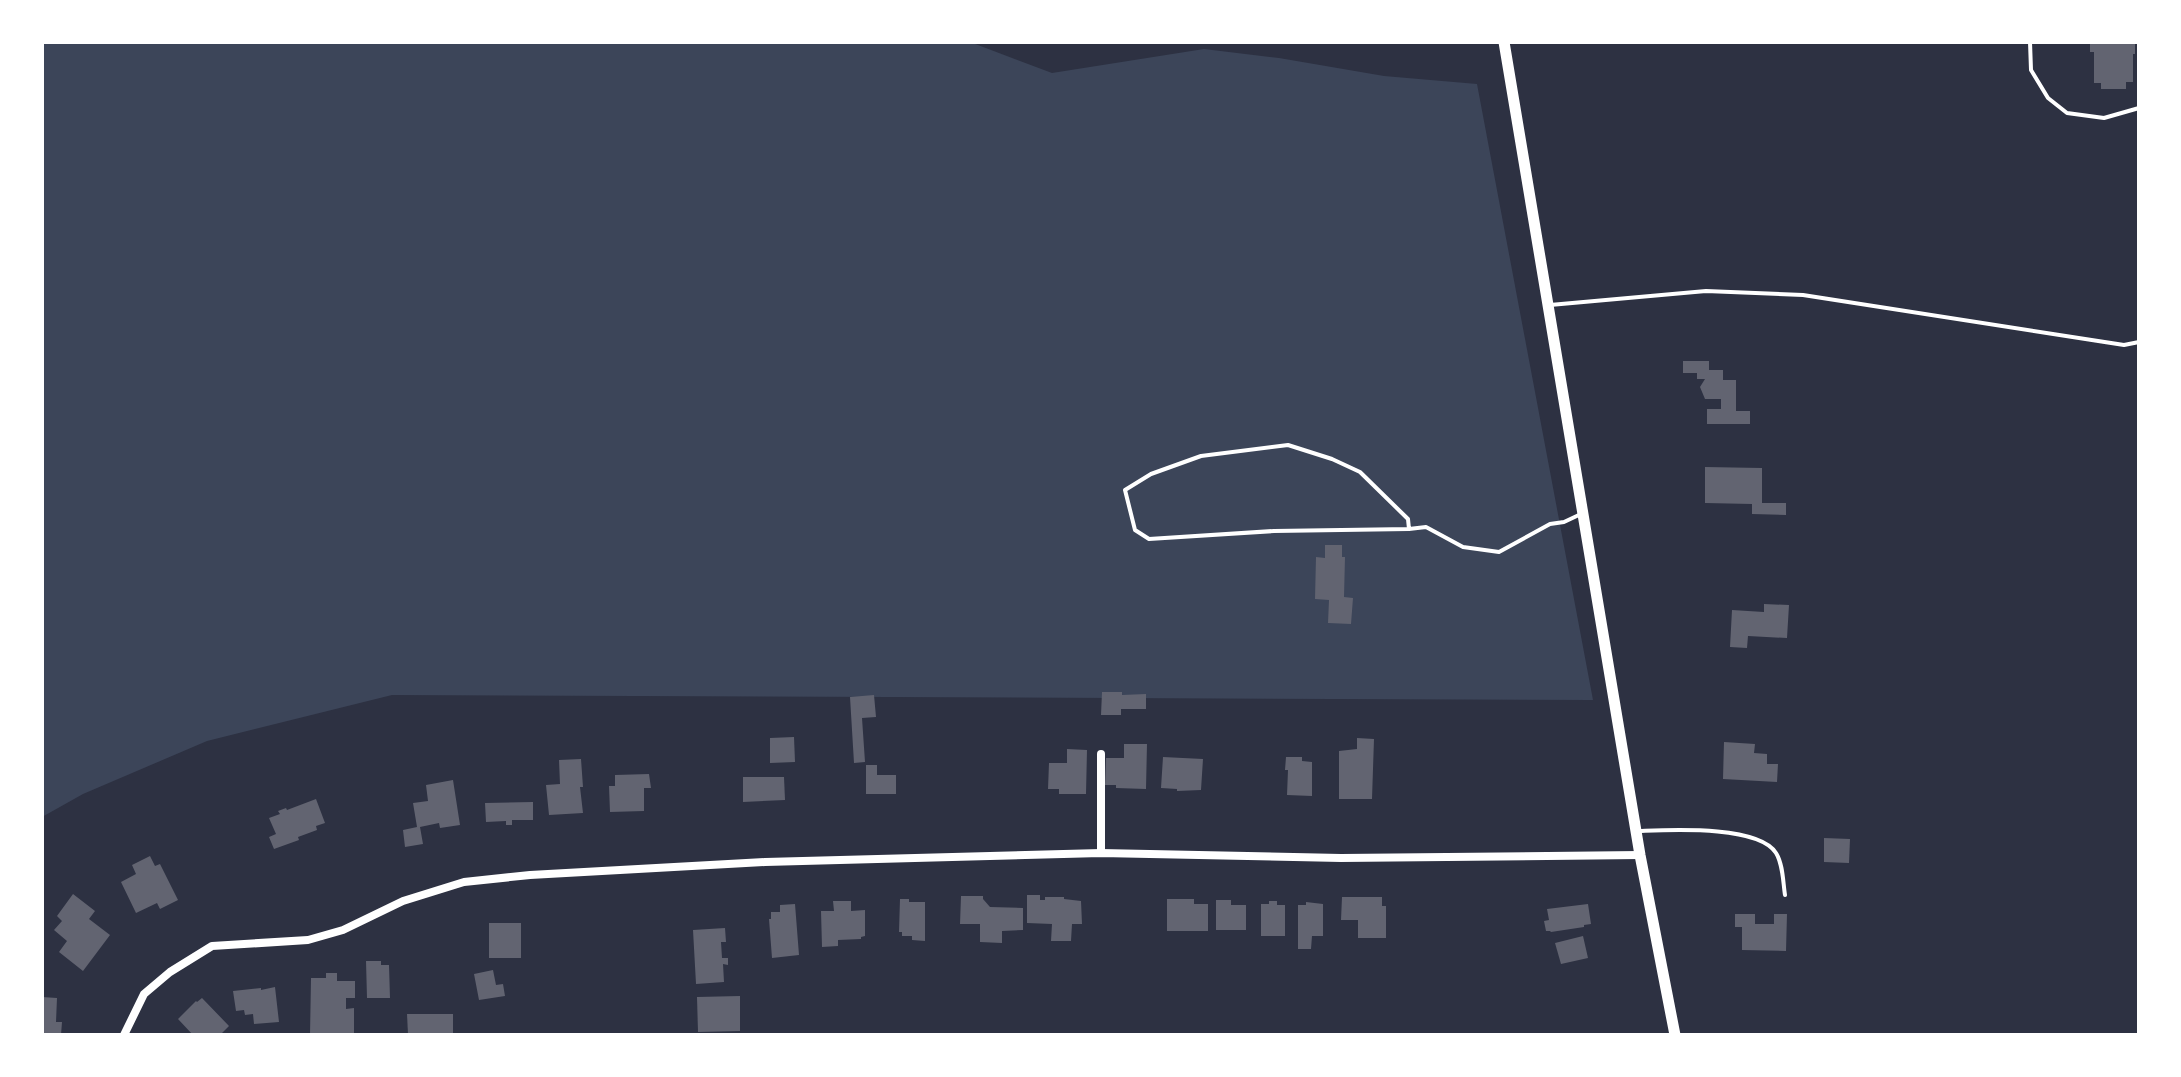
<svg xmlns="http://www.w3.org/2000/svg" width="2181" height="1077" font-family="'Archivo Narrow',sans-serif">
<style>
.green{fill:#3c4559}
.building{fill:#626471}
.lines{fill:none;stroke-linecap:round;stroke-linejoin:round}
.service{stroke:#fff;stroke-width:4}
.minor{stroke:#fff;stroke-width:8}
.tertiary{stroke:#fff;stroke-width:11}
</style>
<rect width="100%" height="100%" fill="#2d3142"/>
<path class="green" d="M 42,42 L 970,42 L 1052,73 L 1204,49 L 1279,58 L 1384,76 L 1477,84 L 1593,700 L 392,695 L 207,741 L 83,794 L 42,817 Z"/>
<g class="building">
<path d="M 2090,42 L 2135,42 L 2135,54 L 2133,54 L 2133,82 L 2126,82 L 2126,89 L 2101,89 L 2101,83 L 2094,83 L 2094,52 L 2090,52 Z"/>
<path d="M 1683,361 L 1709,361 L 1709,370 L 1723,370 L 1723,380 L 1736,380 L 1736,411 L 1750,411 L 1750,424 L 1707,424 L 1707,409 L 1721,409 L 1721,399 L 1705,399 L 1700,387 L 1705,379 L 1697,379 L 1697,373 L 1683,373 Z"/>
<path d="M 1705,467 L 1762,468 L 1762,503 L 1786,503 L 1786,515 L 1752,514 L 1752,504 L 1705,503 Z"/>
<path d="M 1325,545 L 1342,545 L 1342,557 L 1345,557 L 1344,597 L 1353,598 L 1351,624 L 1328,623 L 1329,600 L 1315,599 L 1316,557 L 1325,558 Z"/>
<path d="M 1764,604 L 1789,605 L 1787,638 L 1748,636 L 1747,648 L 1730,647 L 1732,610 L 1764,612 Z"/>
<path d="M 1102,692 L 1122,692 L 1122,695 L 1146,694 L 1146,709 L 1121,709 L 1121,715 L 1101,715 Z"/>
<path d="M 874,695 L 876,717 L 862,718 L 865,762 L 854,763 L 850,697 Z"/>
<path d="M 794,737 L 795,762 L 770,763 L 770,738 Z"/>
<path d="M 1357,738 L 1374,739 L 1372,799 L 1339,799 L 1339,751 L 1357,749 Z"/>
<path d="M 1724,742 L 1755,744 L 1754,753 L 1767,754 L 1767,764 L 1778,764 L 1777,782 L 1723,779 Z"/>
<path d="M 1124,744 L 1147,744 L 1146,789 L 1116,788 L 1116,785 L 1105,785 L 1106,758 L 1124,758 Z"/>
<path d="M 1067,749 L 1087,750 L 1086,794 L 1059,794 L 1059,789 L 1048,789 L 1049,763 L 1067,763 Z"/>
<path d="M 1163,757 L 1203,759 L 1201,790 L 1177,791 L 1177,789 L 1161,788 Z"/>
<path d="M 1286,757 L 1302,757 L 1302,761 L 1312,762 L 1312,796 L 1287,795 L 1288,770 L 1285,770 Z"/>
<path d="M 581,759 L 583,787 L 580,787 L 583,813 L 549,815 L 546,785 L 560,784 L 559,760 Z"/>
<path d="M 866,765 L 877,765 L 877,775 L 896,775 L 896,794 L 866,794 Z"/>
<path d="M 649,774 L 651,788 L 644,788 L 644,811 L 610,812 L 609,786 L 615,786 L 615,775 Z"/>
<path d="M 743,777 L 784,777 L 785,800 L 743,802 Z"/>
<path d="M 453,780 L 460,825 L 440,828 L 439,823 L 420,827 L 423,844 L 405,847 L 403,830 L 417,827 L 413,803 L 428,801 L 426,785 Z"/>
<path d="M 316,799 L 325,823 L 316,826 L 317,830 L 298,837 L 299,840 L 274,849 L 269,837 L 276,834 L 269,818 L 280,814 L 278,811 L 286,808 L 287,810 Z"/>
<path d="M 533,802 L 533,820 L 512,820 L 512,825 L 506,825 L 506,821 L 486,822 L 485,803 Z"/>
<path d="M 1824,838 L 1850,839 L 1849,863 L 1824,862 Z"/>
<path d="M 150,856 L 155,866 L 160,864 L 178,900 L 160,909 L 157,903 L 136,913 L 121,882 L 136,874 L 132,865 Z"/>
<path d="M 73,894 L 95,911 L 89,919 L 110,935 L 83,971 L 59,952 L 67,941 L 54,930 L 62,921 L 57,916 Z"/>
<path d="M 1027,895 L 1040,895 L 1040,900 L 1045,900 L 1045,897 L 1064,897 L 1064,899 L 1081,901 L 1082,924 L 1072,924 L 1071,941 L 1051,941 L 1052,924 L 1027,923 Z"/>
<path d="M 961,896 L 983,896 L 983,899 L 990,907 L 1023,908 L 1023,930 L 1002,931 L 1002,943 L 980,942 L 980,924 L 960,924 Z"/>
<path d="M 1342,897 L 1382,897 L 1382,906 L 1386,906 L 1386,938 L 1358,938 L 1358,920 L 1341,920 Z"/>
<path d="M 900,899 L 909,899 L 909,902 L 925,902 L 925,941 L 912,940 L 912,936 L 902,936 L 902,932 L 899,932 Z"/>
<path d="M 1167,899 L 1194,899 L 1194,904 L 1208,904 L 1208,931 L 1167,931 Z"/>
<path d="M 1216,900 L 1231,900 L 1231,905 L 1246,905 L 1246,930 L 1216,930 Z"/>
<path d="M 833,901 L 851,901 L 851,911 L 865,910 L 865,936 L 861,937 L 861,939 L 838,940 L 838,946 L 822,947 L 821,911 L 834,911 Z"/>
<path d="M 1269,901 L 1277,901 L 1277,905 L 1285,905 L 1285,936 L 1261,936 L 1261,904 L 1269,904 Z"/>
<path d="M 1306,902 L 1323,904 L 1323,936 L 1312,936 L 1311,949 L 1298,949 L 1298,905 L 1306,905 Z"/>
<path d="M 795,904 L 799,955 L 772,958 L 769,919 L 771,919 L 771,912 L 780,912 L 780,905 Z"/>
<path d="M 1588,904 L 1591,924 L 1584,925 L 1584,927 L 1551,932 L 1550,931 L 1546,931 L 1544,921 L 1549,920 L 1547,909 Z"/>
<path d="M 1735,914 L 1755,914 L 1755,924 L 1774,924 L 1774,914 L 1787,914 L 1786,951 L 1742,950 L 1742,927 L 1735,927 Z"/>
<rect x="489" y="923" width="32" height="35"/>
<path d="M 725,928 L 726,942 L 721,942 L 722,958 L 728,958 L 728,965 L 723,964 L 724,982 L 696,984 L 693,930 Z"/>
<path d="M 1583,936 L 1588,958 L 1561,964 L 1555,943 Z"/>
<path d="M 366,961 L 381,961 L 381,965 L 389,965 L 390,998 L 367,998 Z"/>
<path d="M 493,970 L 496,985 L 503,984 L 505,996 L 479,1000 L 474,974 Z"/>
<path d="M 326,973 L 337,973 L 337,981 L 355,981 L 355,998 L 346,998 L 346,1009 L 354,1008 L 354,1035 L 310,1035 L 311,978 L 326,978 Z"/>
<path d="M 275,987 L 279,1022 L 254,1024 L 253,1014 L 245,1015 L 244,1010 L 236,1011 L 233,991 L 261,988 L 261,990 Z"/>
<path d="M 740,996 L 740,1031 L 698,1032 L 697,997 Z"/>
<path d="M 42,997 L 57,998 L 56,1022 L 62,1022 L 61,1035 L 42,1035 Z"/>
<path d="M 202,998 L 229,1026 L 220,1035 L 193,1035 L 178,1019 L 196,1001 L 197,1002 Z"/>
<path d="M 407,1014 L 453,1014 L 453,1035 L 408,1034 Z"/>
</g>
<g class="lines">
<g class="service">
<path d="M 2030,42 L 2031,70 L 2048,98 L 2067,113 L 2104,118 L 2139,108"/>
<path d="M 1550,305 L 1706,291 L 1803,295 L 2124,345 L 2139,342"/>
<path d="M 1409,529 L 1408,519 L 1360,472 L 1332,459 L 1288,445 L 1201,456 L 1151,474 L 1125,490 L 1135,530 L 1149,539 L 1274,531 L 1409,529 L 1426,527 L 1463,547 L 1499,552 L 1550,524 L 1564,522 L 1581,514"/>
<path d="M 1639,831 C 1670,830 1758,825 1776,853 C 1783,864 1783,882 1785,895"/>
</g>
<g class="minor">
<path d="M 1101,754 L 1101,853"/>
<path d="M 124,1035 L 144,994 L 170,972 L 212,946 L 308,940 L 343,930 L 403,901 L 464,882 L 530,875 L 765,862 L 1101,853 L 1341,858 L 1640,855"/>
</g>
<path class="tertiary" d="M 1504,42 L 1640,855 L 1675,1035"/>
</g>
<rect width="2181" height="1077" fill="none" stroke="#ffffff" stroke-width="88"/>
</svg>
